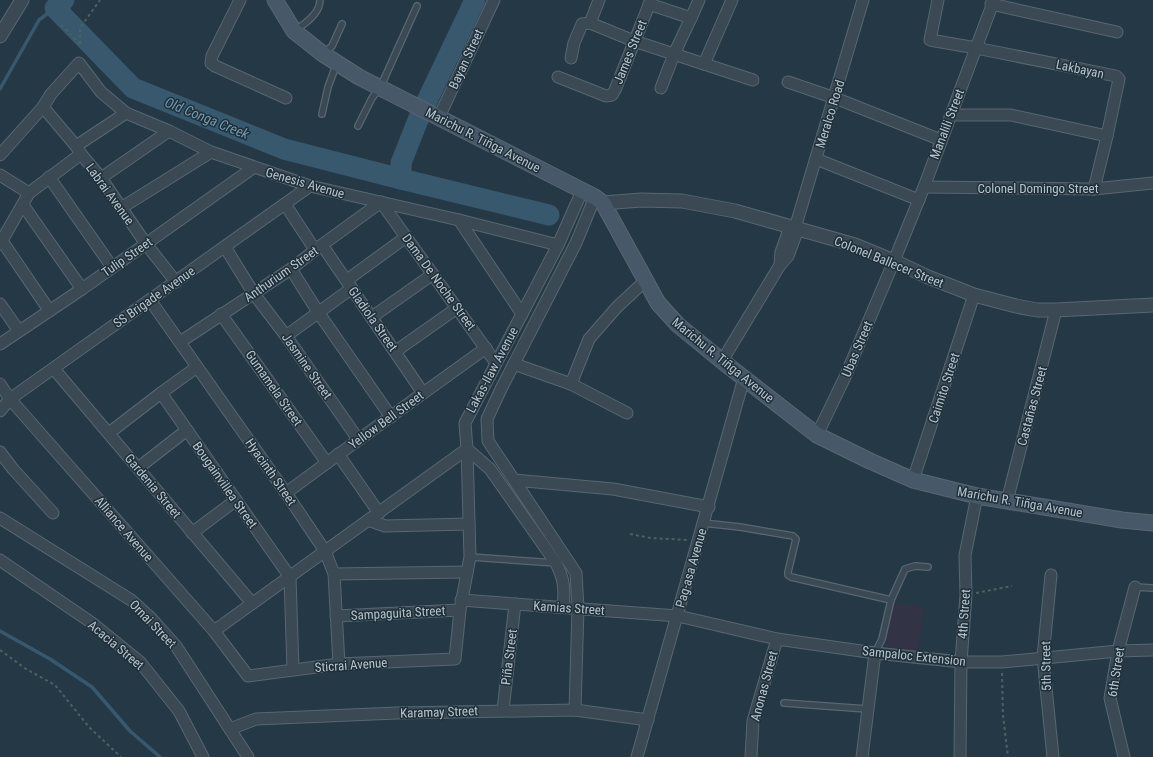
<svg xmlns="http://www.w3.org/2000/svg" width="1153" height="757" font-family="'Roboto Condensed',sans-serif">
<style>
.medical{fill:#323345}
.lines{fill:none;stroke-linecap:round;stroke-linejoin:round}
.stream{stroke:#37586d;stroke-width:3.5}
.river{stroke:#37586d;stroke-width:21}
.service-casing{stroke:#586772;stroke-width:8}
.minor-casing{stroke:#586772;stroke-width:13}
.tertiary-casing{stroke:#586772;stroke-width:15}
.secondary-casing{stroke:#586772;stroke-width:17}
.path{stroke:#486361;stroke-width:2;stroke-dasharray:3 3;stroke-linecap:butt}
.service{stroke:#3a4954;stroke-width:5.5}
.minor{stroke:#3a4954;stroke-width:11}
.tertiary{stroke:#3a4954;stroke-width:13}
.secondary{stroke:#475968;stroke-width:15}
.labels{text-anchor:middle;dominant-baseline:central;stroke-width:3;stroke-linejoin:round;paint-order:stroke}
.street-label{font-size:13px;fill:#b7c4ce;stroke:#1e2f3a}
.water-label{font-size:14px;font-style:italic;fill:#759bb3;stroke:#1e2f3a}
</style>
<rect width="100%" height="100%" fill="#253845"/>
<path class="medical" d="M 890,602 L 924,607 L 918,651 L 884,646 Z"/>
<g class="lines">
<g class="stream">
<path d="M 0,89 L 39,20 L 55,8"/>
<path d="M 0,631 L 50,659 L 92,687 L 130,731 L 160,757"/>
</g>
<g class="river">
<path d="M 64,0 L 55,8 L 133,88 L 284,149 L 401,179 L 549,215"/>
<path d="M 426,103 L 475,0"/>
<path d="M 401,179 L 401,163 L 420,115"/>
</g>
<defs>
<g id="service">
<path d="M 295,30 C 305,24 320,13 320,0"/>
<path d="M 323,54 L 332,46 L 342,24"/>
<path d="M 322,114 L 328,87 L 337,63"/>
<path d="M 358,126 L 372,98 L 380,88 L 417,6"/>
<path d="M 703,523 L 740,527 L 793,536 L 796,539 L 795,543 L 788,572 L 788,575 L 791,577 L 891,600 L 882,639 L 875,653"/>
<path d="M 470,557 L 556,563"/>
<path d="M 1135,587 L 1153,588"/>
<path d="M 891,600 L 905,569 L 915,566 L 928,567"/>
<path d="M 784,703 L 867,709"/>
</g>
<g id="minor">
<path d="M 240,0 L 212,56 L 211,63 L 215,66 L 286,98"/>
<path d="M 938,0 L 930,40 L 976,48 L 1116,76 L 1119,79 L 1107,136 L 1094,189"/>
<path d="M 649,4 L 691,18 L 674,54 L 661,88"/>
<path d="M 991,4 L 1117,32"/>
<path d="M 691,18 L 699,0"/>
<path d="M 590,23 L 599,0"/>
<path d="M 571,58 L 574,43 L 582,24 L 590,23 L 634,41 L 753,80"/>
<path d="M 704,64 L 732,0"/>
<path d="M 558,77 L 606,96 L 612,95 L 615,90 L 651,0"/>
<path d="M 788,82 L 835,98 L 941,140"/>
<path d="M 43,107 L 76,146 L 81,154 L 101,178 L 146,244 L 176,282"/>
<path d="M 951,115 L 1011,115 L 1107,136"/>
<path d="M 439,117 L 494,0"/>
<path d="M 76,146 L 126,113"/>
<path d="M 0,155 L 43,107 L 51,94 L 79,63 L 101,92 L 126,113 L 169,131 L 211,152 L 310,186 L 459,220 L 558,245"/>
<path d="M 816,159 L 919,200"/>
<path d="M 0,175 L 29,193"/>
<path d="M 49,177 L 112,267"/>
<path d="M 101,178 L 169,131"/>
<path d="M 924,187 L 1094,189 L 1153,183"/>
<path d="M 285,204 L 315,250"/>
<path d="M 23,205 L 82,289"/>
<path d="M 121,208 L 211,152"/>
<path d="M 459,220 L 522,314"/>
<path d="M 795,228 L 863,0"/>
<path d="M 2,241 L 49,310"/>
<path d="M 0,244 L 29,193 L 81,154"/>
<path d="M 322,245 L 423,393"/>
<path d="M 225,247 L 254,294 L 286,336 L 358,439"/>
<path d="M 780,265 L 781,252 L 790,227"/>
<path d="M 291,269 L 318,312 L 391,417"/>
<path d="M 347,280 L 406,237"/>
<path d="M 150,300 L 286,493 L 325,551 L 334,574 L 339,664"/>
<path d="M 0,304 L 19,331"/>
<path d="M 221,314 L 327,463"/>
<path d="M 372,317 L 433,274"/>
<path d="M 286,336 L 352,288"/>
<path d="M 180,342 L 291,269 L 315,250 L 381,202 L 496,363"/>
<path d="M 0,344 L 82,289 L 253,168"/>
<path d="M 396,351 L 457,308"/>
<path d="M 722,361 L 780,265 L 788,256 L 798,229"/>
<path d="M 514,364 L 571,384 L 627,413"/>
<path d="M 54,369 L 252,603"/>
<path d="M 0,384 L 10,399 L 214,631 L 248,676 L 339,664 L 455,659 L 460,610 L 470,557 L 467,449 L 465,423 L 558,245 L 582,191"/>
<path d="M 571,384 L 589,339 L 617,307 L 645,281"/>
<path d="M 161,393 L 290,577 L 293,670"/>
<path d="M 0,411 L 10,399 L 310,186"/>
<path d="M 109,433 L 161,393 L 197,367"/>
<path d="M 817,435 L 845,377 L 894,261 L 924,187 L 994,0"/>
<path d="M 467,449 L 490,469 L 556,563 C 564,579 565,589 563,607"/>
<path d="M 0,452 L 13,469 L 53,513"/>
<path d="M 338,454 L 379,513"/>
<path d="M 138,468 L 187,430"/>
<path d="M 514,480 L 613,489 L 709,507"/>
<path d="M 913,480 L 974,295"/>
<path d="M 286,493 C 352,444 419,396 486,348"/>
<path d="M 1007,501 L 1056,310"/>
<path d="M 0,518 L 131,600 L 150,617 L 176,646 L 248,757"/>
<path d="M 368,520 L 385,526 L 469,524"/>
<path d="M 192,533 L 236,500"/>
<path d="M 0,560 L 92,623 L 140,662 L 179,711 L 203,757"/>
<path d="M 334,574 L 467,572"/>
<path d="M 1051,575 L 1043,657 L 1053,757"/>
<path d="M 461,600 L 678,616 L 777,639 L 875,653 L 961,662 L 1002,662 L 1118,651 L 1153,650"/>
<path d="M 336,616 L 460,610"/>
<path d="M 214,631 L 467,449"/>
<path d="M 503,710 L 515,604"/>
<path d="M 575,710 L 578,608 L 576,573 L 488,441 L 487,419 L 501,389 L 576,243 L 595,197"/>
<path d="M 230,729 L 256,719 L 397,713 L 575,710 L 648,720"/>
<path d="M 637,757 L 744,378"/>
<path d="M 751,757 L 753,721 L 777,639"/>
<path d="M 862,757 L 875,653"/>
<path d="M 960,757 L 961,662 L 966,595 L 965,555 L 977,496"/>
<path d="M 1124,757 L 1110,698 L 1118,651 L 1135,587"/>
</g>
<g id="tertiary">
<path d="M 0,36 L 22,0"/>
<path d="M 603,203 L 641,200 L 682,201 L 735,211 L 855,245 L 894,261 L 928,277 L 974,295 L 1016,306 L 1037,310 L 1056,310 L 1153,305"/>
</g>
<path id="secondary" d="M 275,0 L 294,31 L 323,54 L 359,77 L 595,197 L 603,203 L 658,303 L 678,325 L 722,361 L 817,435 L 870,461 L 913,480 L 977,496 L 1122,520 L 1153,523"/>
</defs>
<use href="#service" class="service-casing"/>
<use href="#minor" class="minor-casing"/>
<use href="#tertiary" class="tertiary-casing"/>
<use href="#secondary" class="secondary-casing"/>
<g class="path">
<path d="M 61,25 L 80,44"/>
<path d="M 80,44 L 80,28 L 100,0"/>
<path d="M 630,534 L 651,538 L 688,540"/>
<path d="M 976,593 L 1012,586"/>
<path d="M 0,650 L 26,669 L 55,685 L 89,727 L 121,757"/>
<path d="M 1002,673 L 1003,715 L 1008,757"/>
</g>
<use href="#service" class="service"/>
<use href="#minor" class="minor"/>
<use href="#tertiary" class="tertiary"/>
<use href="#secondary" class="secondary"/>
</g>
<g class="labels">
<g class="street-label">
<text transform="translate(630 52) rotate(-68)">James Street</text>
<text transform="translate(466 59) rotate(-65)">Bayan Street</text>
<text transform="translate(1080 69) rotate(12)">Lakbayan</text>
<text transform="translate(830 114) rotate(-73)">Meralco Road</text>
<text transform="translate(947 124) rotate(-69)">Manalili Street</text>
<text transform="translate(483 140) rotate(27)">Marichu R. Tiñga Avenue</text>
<text transform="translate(305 183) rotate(16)">Genesis Avenue</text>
<text x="1038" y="188">Colonel Domingo Street</text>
<text transform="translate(110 194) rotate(54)">Labrai Avenue</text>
<text transform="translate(127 257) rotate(-35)">Tulip Street</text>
<text transform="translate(889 262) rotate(22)">Colonel Ballecer Street</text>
<text transform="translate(281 274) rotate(-35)">Anthurium Street</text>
<text transform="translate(439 282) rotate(54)">Dama De Noche Street</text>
<text transform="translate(154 297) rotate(-35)">SS Brigade Avenue</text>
<text transform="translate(373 319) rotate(55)">Gladiola Street</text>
<text transform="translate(857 349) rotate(-67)">Ubas Street</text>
<text transform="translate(723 360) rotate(39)">Marichu R. Tiñga Avenue</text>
<text transform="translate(307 366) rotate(55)">Jasmine Street</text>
<text transform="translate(492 370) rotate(-62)">Lakas-Ilaw Avenue</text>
<text transform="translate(274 388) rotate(55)">Gumamela Street</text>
<text transform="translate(944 388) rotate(-72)">Caimito Street</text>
<text transform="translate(1032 406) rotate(-75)">Castañas Street</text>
<text transform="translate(386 420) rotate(-36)">Yellow Bell Street</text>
<text transform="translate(271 472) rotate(55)">Hyacinth Street</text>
<text transform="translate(225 485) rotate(55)">Bougainvillea Street</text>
<text transform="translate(153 486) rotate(50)">Gardenia Street</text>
<text transform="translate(1020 502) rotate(10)">Marichu R. Tiñga Avenue</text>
<text transform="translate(124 529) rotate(49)">Alliance Avenue</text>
<text transform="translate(691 568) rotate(-74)">Pag-asa Avenue</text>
<text transform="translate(569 608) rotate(4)">Kamias Street</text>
<text transform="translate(398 613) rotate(-3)">Sampaguita Street</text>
<text transform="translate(964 614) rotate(-86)">4th Street</text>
<text transform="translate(153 624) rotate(46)">Ornai Street</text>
<text transform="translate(116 645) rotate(40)">Acacia Street</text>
<text transform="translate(914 656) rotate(6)">Sampaloc Extension</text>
<text transform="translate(509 657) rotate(-83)">Piña Street</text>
<text transform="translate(351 665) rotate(-4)">Sticrai Avenue</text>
<text transform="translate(1046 666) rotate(-91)">5th Street</text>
<text transform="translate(1116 672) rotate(-81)">6th Street</text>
<text transform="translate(764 686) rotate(-75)">Anonas Street</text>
<text transform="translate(439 712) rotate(-2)">Karamay Street</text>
</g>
<g class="water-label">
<text transform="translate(207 118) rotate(22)">Old Conga Creek</text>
</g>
</g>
</svg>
